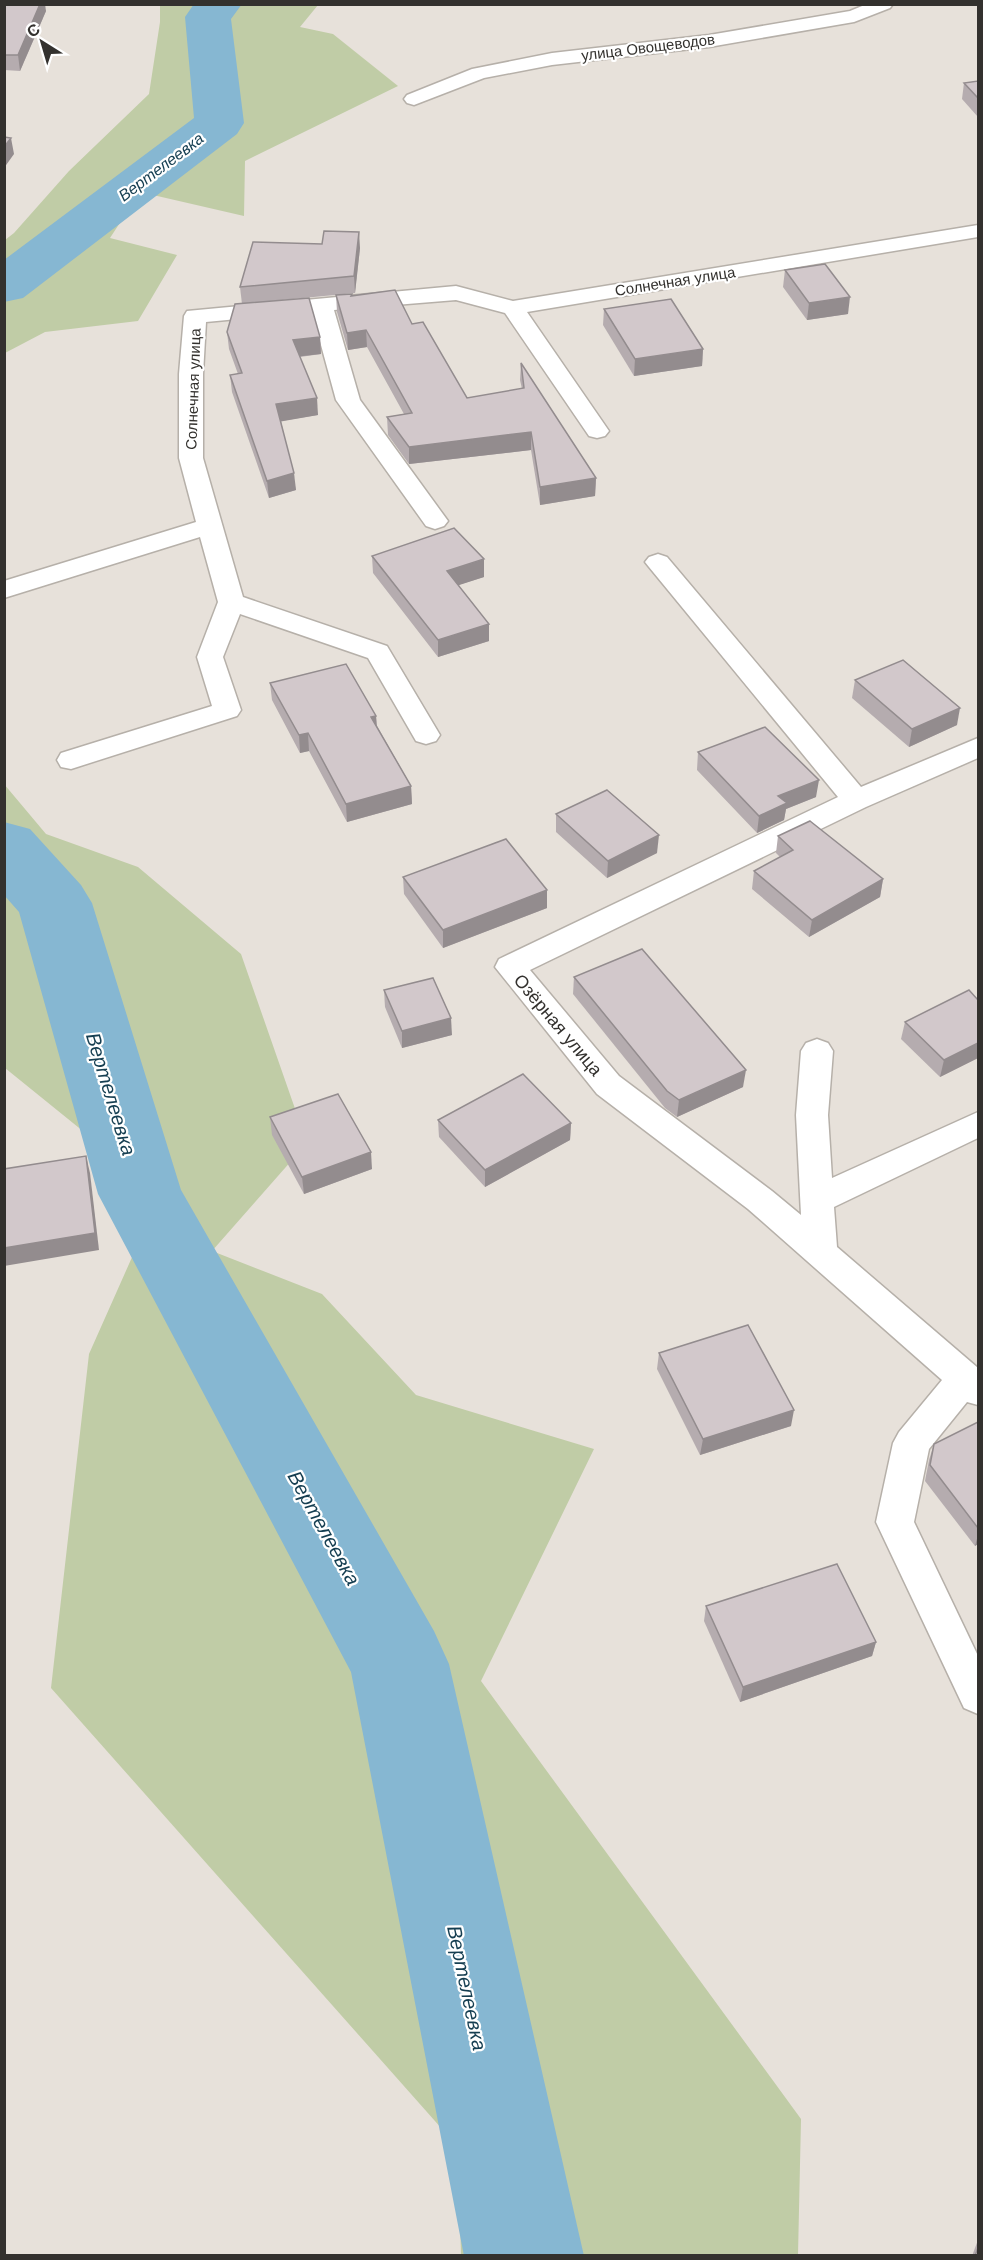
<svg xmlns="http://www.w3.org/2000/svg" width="983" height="2260" font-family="Helvetica,sans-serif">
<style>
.green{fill:#c0cca6}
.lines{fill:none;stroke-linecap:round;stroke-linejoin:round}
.river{fill:#86b7d2;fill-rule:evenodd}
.minor-casing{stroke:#b6b0a9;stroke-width:3}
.minor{fill:#fff;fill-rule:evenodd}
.wall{fill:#b5acaf}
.shaded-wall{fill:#938c8e}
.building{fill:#d2c8cb;stroke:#938c8e;stroke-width:1.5}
.labels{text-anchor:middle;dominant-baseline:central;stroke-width:4.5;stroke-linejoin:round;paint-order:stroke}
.far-street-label{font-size:15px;fill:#33312e;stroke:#fff}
.far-water-label{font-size:16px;font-style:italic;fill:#153e51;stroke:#fff}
.street-label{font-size:18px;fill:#33312e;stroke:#fff}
.water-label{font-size:20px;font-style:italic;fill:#153e51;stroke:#fff}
</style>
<rect width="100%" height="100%" fill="#e7e1da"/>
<g class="green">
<path d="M 160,5 L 318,5 L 300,27 L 333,34 L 398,86 L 245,161 L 244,216 L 140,192 L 110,238 L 177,255 L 138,321 L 45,332 L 5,353 L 5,240 L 14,233 L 69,171 L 149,94 L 160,22 Z"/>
<path d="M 4,784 L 46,834 L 138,867 L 241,954 L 307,1143 L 212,1251 L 322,1294 L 416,1395 L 594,1449 L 481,1681 L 801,2119 L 798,2255 L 461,2255 L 458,2147 L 51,1688 L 89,1354 L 141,1237 L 94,1140 L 5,1068 Z"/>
</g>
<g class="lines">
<g class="river">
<path d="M 194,4 L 242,4 L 231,19 L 244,123 L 237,134 L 23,298 L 4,302 L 4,260 L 194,118 L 185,17 Z"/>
<path d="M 4,822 L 30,829 L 81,885 L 92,903 L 181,1190 L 434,1631 L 449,1664 L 584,2256 L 464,2256 L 351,1672 L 98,1194 L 19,912 L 4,895 Z"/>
</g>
<defs>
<g id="minor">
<path d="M 867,4 L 893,4 L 890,8 L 854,22 L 709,47 L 552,65 L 484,78 L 414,105 L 407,103 L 404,99 L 407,95 L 472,69 L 552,53 L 709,35 L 850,11 Z"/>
<path d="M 978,225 L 978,237 L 527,312 L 609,431 L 605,436 L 597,438 L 589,436 L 505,313 L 456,300 L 334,310 L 360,400 L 448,521 L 444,526 L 435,529 L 426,526 L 336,400 L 312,312 L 206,322 L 203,374 L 203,458 L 243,597 L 387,646 L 440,735 L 436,741 L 426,744 L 416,741 L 368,658 L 240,614 L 223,657 L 241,710 L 237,716 L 71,769 L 61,767 L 57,760 L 61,753 L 212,706 L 197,657 L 218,602 L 200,537 L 4,598 L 4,581 L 196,522 L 179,458 L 179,374 L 184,316 L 187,311 L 456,286 L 513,301 Z"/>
<path d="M 658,554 L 667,557 L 861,787 L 978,738 L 978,758 L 866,807 L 530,970 L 619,1076 L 772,1191 L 801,1215 L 796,1115 L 801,1051 L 806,1043 L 817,1039 L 828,1043 L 833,1051 L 828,1115 L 832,1178 L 978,1112 L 978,1138 L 834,1207 L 837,1247 L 978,1368 L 978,1405 L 967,1402 L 929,1449 L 914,1522 L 978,1656 L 978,1714 L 964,1708 L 876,1522 L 893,1443 L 899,1432 L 942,1380 L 748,1209 L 597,1094 L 495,967 L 499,959 L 838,797 L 649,567 L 645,562 L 649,557 Z"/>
</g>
</defs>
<use href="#minor" class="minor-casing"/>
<use href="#minor" class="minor"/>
</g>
<g class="wall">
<path d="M 4,4 L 46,11 L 20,71 L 4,70 Z"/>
<path d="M 978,81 L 978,117 L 962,99 L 964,83 Z"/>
<path d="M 322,244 L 360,248 L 355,293 L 242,304 L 240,287 Z"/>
<path d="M 785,270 L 848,314 L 807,320 L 783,287 Z"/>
<path d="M 336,295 L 352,296 L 412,324 L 467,398 L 522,389 L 520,380 L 521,363 L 596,478 L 595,496 L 540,505 L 531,450 L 409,464 L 388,435 L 387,417 L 404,414 L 367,347 L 348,350 L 337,312 Z"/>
<path d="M 604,309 L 703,349 L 702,366 L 634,376 L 603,325 Z"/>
<path d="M 227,332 L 320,337 L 321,354 L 300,357 L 318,415 L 281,421 L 296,490 L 269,498 L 232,392 L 230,375 L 238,374 L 229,349 Z"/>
<path d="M 372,556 L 484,577 L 458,585 L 489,641 L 438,657 L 373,573 Z"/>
<path d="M 855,680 L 957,725 L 909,747 L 852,698 Z"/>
<path d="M 270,683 L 376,716 L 377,726 L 411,786 L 412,804 L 347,822 L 309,751 L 300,753 L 272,700 Z"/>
<path d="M 698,752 L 816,797 L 786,809 L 784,820 L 757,833 L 697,770 Z"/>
<path d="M 556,814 L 657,853 L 607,878 L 556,832 Z"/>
<path d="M 778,836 L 883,879 L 880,897 L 809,937 L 752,889 L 754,871 L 780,857 L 776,853 Z"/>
<path d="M 403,877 L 547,890 L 547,908 L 443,948 L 404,894 Z"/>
<path d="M 574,977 L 743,1087 L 677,1117 L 665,1108 L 573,994 Z"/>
<path d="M 384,990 L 452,1035 L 402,1048 L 385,1007 Z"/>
<path d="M 978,1000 L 978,1058 L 940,1077 L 901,1039 L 905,1022 Z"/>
<path d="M 270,1117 L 372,1169 L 304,1194 L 272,1135 Z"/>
<path d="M 438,1120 L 571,1123 L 570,1140 L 485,1187 L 439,1137 Z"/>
<path d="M 659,1353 L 791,1426 L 700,1455 L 657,1369 Z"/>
<path d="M 978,1422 L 978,1544 L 975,1546 L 925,1481 L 929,1460 L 934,1444 Z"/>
<path d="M 706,1606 L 876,1642 L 872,1656 L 740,1702 L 704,1621 Z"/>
<path d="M 978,2240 L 978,2256 L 972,2256 Z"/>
</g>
<g class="shaded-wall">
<path d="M 40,4 L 45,4 L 46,11 L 20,71 L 18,55 Z"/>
<path d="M 11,138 L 14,154 L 4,168 L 4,147 Z"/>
<path d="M 359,232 L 360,248 L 355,293 L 354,276 Z"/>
<path d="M 850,297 L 848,314 L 807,320 L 809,303 Z"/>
<path d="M 366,330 L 367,347 L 348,350 L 347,333 Z"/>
<path d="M 320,337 L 321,354 L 294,357 L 293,340 Z"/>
<path d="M 703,349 L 702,366 L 634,376 L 635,359 Z"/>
<path d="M 317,398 L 318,415 L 278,422 L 276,404 Z"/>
<path d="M 531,432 L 531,450 L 409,464 L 409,447 Z"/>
<path d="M 294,473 L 296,490 L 269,498 L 267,481 Z"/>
<path d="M 596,478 L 595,496 L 540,505 L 540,487 Z"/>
<path d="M 484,559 L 484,577 L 447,589 L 447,571 Z"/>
<path d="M 489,624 L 489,641 L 438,657 L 438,640 Z"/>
<path d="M 960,708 L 957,725 L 909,747 L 912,729 Z"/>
<path d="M 376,716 L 377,733 L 371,717 Z"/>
<path d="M 308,733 L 309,751 L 300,753 L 299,735 Z"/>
<path d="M 819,780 L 816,797 L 786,809 L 784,820 L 757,833 L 759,816 L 778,796 Z"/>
<path d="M 411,786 L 412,804 L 347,822 L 346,804 Z"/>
<path d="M 659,835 L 657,853 L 607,878 L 608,861 Z"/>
<path d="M 883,879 L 880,897 L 809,937 L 812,920 Z"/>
<path d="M 547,890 L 547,908 L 443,948 L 443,930 Z"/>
<path d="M 451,1018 L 452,1035 L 402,1048 L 402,1031 Z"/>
<path d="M 978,1043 L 978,1058 L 940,1077 L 944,1060 Z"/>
<path d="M 746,1070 L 743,1087 L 677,1117 L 679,1100 Z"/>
<path d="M 571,1123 L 570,1140 L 485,1187 L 485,1170 Z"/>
<path d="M 371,1152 L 372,1169 L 304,1194 L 302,1177 Z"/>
<path d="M 86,1156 L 90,1173 L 99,1250 L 4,1266 L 4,1248 Z"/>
<path d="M 794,1410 L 791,1426 L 700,1455 L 703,1439 Z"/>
<path d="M 978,1535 L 978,1544 L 975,1546 Z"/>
<path d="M 876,1642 L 872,1656 L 740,1702 L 743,1687 Z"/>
</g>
<g class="building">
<path d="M 4,4 L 40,4 L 18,55 L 4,55 Z"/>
<path d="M 978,81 L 978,98 L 964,83 Z"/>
<path d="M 4,137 L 11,138 L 4,147 Z"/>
<path d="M 324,231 L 359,232 L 354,276 L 240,287 L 253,242 L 322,244 Z"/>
<path d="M 825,264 L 850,297 L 809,303 L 785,270 Z"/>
<path d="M 395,290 L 412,324 L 423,322 L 467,398 L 524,388 L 521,363 L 596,478 L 540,487 L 531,432 L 409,447 L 387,417 L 412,413 L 366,330 L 347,333 L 336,295 L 352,294 L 351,296 Z"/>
<path d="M 309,298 L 320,337 L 293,340 L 317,398 L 276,404 L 294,473 L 267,481 L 230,375 L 242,373 L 227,332 L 235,304 Z"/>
<path d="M 671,299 L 703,349 L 635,359 L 604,309 Z"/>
<path d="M 454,528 L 484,559 L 447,571 L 489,624 L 438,640 L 372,556 Z"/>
<path d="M 903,660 L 960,708 L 912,729 L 855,680 Z"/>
<path d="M 346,664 L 376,716 L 371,717 L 411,786 L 346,804 L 308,733 L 299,735 L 270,683 Z"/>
<path d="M 765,727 L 819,780 L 778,796 L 787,803 L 759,816 L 698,752 Z"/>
<path d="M 607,790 L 659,835 L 608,861 L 556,814 Z"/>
<path d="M 810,821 L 883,879 L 812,920 L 754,871 L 793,850 L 778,836 Z"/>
<path d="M 506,839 L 547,890 L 443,930 L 403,877 Z"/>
<path d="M 642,949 L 746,1070 L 679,1100 L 667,1091 L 574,977 Z"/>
<path d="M 433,978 L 451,1018 L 402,1031 L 384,990 Z"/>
<path d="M 969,990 L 978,1000 L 978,1043 L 944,1060 L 905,1022 Z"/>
<path d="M 523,1074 L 571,1123 L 485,1170 L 438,1120 Z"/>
<path d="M 338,1094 L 371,1152 L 302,1177 L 270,1117 Z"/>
<path d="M 86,1156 L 95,1233 L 4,1248 L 4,1169 Z"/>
<path d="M 748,1325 L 794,1410 L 703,1439 L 659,1353 Z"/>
<path d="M 978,1422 L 978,1528 L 930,1465 L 934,1444 Z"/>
<path d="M 837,1564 L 876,1642 L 743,1687 L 706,1606 Z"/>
<path d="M 978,2248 L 978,2256 L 975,2256 Z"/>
</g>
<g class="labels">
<g class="far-street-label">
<text transform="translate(648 47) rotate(-7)">улица Овощеводов</text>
<text transform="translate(675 281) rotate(-9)">Солнечная улица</text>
<text transform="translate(193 389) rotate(-88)">Солнечная улица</text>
</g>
<g class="far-water-label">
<text transform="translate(161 167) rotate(-37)">Вертелеевка</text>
</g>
<g class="street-label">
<text transform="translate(558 1025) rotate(50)">Озёрная улица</text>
</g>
<g class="water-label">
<text transform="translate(111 1094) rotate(73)">Вертелеевка</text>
<text transform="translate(324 1528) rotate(61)">Вертелеевка</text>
<text transform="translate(467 1988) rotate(78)">Вертелеевка</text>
</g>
</g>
<rect width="983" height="2260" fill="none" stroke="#33312e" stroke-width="12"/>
<g transform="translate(42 42) rotate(323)" stroke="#ffffff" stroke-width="4.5" paint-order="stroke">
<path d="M0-4.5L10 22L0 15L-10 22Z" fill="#33312e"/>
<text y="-9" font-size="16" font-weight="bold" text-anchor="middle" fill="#33312e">С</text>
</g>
</svg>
